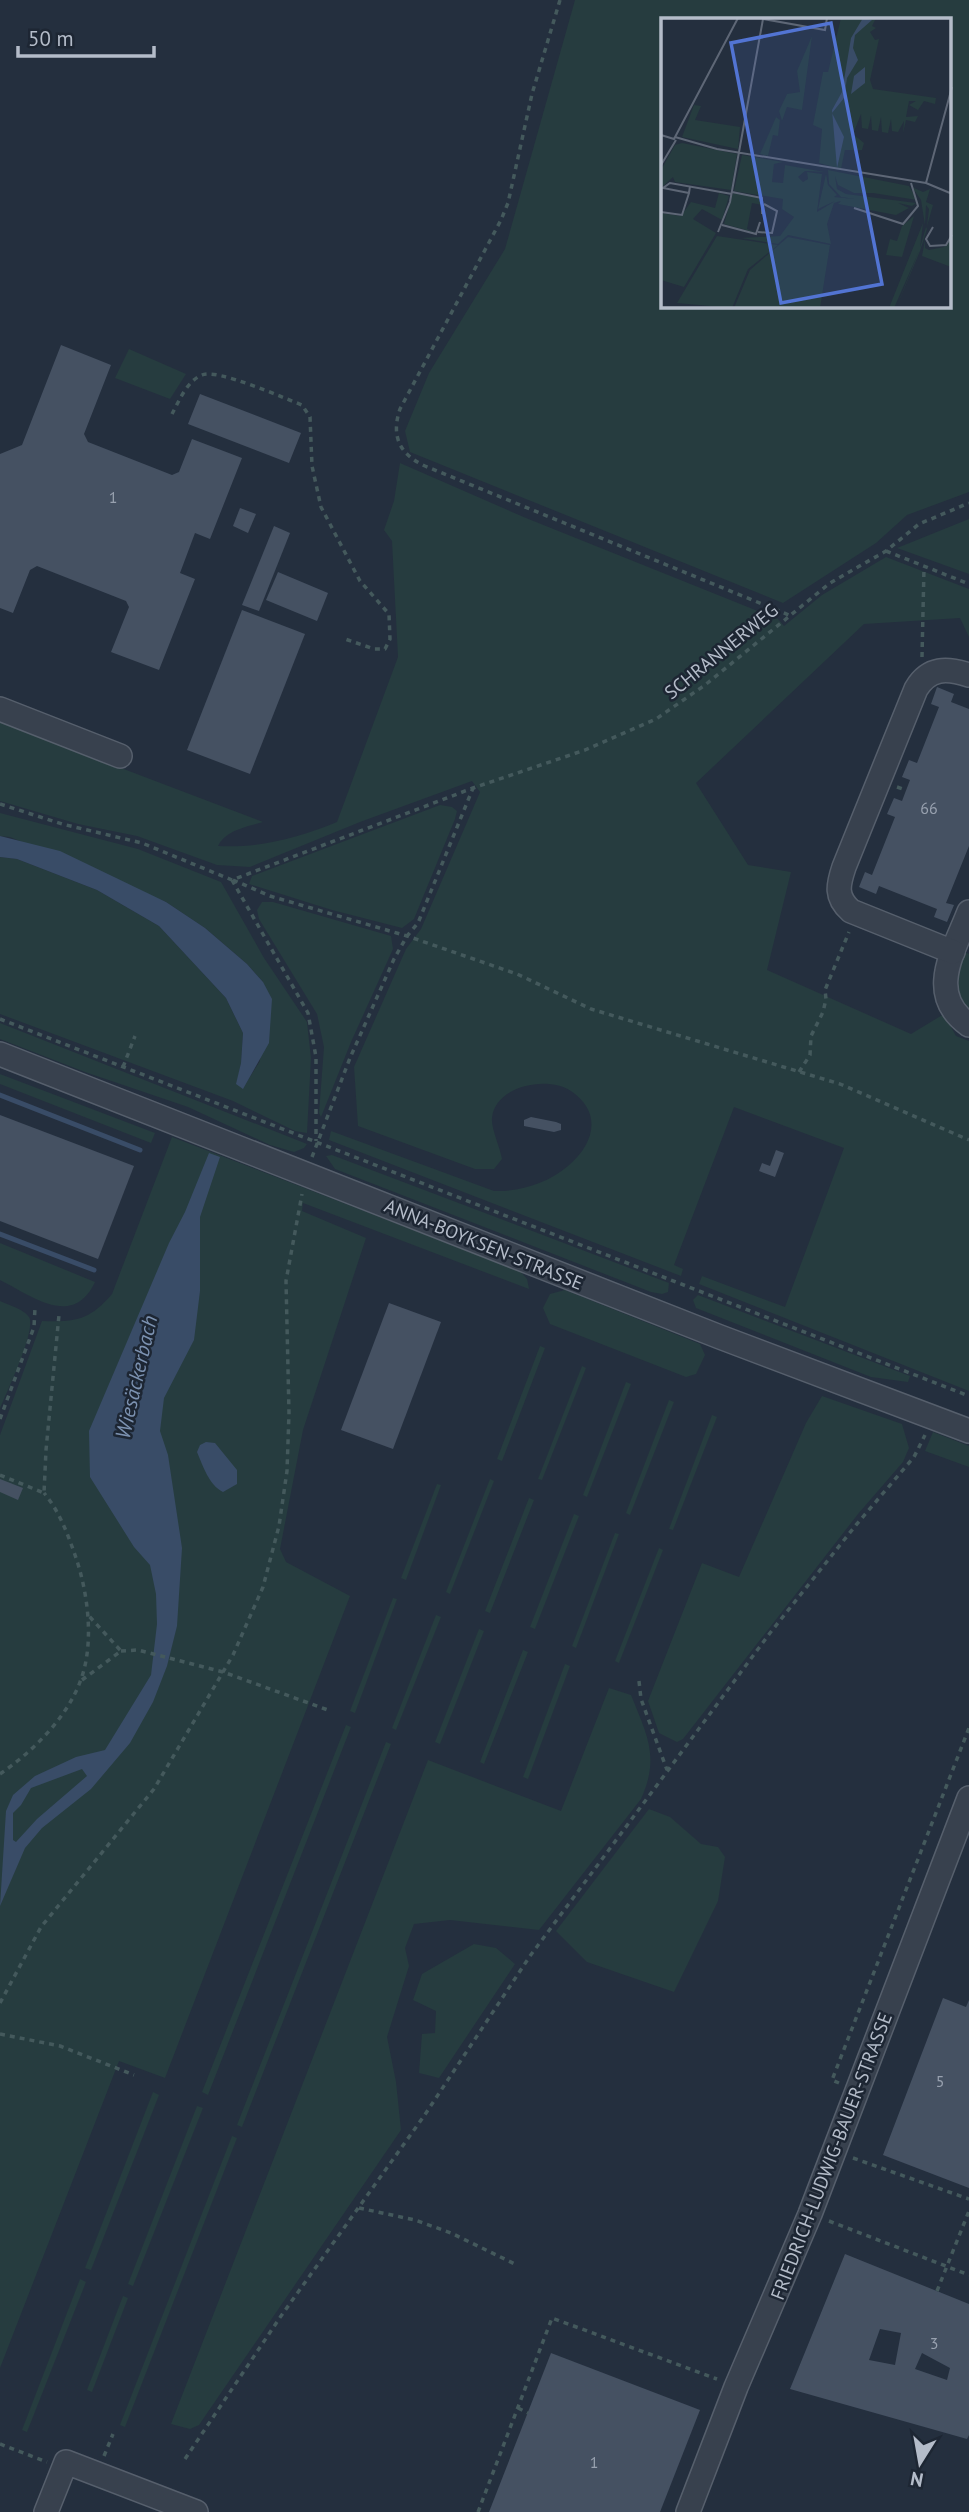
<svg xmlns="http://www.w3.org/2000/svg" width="969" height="2512" font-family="'PT Sans',sans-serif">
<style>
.green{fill:#263c3f;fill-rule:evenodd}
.water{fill:#394c67;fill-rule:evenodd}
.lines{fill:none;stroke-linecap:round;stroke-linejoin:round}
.stream{stroke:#394c67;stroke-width:5}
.building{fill:#455162;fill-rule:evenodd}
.minor-casing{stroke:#565f6c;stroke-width:26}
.path{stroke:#44595c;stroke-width:3.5;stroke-dasharray:5 5;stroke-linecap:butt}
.minor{stroke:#38414e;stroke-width:23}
.labels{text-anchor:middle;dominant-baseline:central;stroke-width:5;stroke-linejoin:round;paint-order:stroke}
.number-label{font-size:16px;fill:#98a1af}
.street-label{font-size:19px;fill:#b4bcc9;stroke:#1d2633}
.water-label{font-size:21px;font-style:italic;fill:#7c92b1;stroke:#1d2633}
.inset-road{fill:none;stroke:#5e6776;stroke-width:2}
.view{fill:#5274d3;fill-opacity:0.15;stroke:#5274d3;stroke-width:3.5}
.inset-edge{fill:none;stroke:#b4bcc9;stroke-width:3.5}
</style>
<rect width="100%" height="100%" fill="#242f3e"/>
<g class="green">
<path d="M 575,0 L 969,0 L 969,492 L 907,515 L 876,543 L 783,603 L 410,452 L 405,431 L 429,373 L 505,249 ZM 663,19 L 950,19 L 950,306 L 663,306 Z"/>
<path d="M 129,349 L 186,374 L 170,399 L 115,378 Z"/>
<path d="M 400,463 L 526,518 L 778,619 L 784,626 L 822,595 L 886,557 L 969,589 L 969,637 L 960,618 L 864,624 L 696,783 L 748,865 L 791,872 L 767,970 L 911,1034 L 944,1014 L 956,1036 L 969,1041 L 969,1391 L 699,1284 L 702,1276 L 785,1307 L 844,1148 L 734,1107 L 674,1265 L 683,1269 L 681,1276 L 329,1140 L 331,1131 L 494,1191 C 520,1192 548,1183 568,1166 C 594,1144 603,1113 571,1091 C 547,1075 495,1086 492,1118 C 491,1128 500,1147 502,1159 L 494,1169 L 475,1169 L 358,1126 L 354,1067 L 406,949 L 421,929 L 480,792 L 472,781 L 360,822 L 250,867 L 217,865 L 137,836 L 78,824 L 0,801 L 0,722 L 263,822 C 246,827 226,830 218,846 C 262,848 297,838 337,822 L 398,657 L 392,541 L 384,530 L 394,501 Z"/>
<path d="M 969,519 L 969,574 L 897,548 Z"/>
<path d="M 440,805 L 452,807 L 457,811 L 455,819 L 414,919 L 402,928 L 332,910 L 249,884 L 252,876 Z"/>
<path d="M 0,813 L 138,849 L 221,882 L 264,958 L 307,1022 L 311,1058 L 307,1133 L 295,1131 L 233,1101 L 0,1014 L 0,857 L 17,859 L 97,890 L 159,926 L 226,998 L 243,1033 L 241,1063 L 237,1084 L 243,1088 L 260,1061 L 263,982 L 247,964 L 205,928 L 166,902 L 10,837 L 0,836 Z"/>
<path d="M 262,902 L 273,902 L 391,936 L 393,949 L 351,1042 L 321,1117 L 319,1113 L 324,1047 L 317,1014 L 259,919 L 257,910 Z"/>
<path d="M 963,951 L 969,954 L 969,1011 C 950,986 957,980 963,951 Z"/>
<path d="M 0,1023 L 307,1144 L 304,1148 L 294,1152 L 270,1145 L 188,1107 L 85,1072 L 0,1039 Z"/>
<path d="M 0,1074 L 155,1133 L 151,1143 L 0,1084 Z"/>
<path d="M 172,1137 L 520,1271 L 527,1279 L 529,1289 L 303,1203 L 302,1211 L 366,1238 L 303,1430 L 280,1549 L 286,1562 L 350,1596 L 165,2078 L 119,2061 L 0,2368 L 0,1435 L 42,1321 C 75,1322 89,1321 112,1294 Z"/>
<path d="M 332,1155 L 669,1283 L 668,1292 L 662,1294 L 651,1292 L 335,1169 L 326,1156 Z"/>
<path d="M 0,1243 L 95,1282 C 73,1329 32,1296 0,1280 Z"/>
<path d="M 565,1290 L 700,1344 L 705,1355 L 696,1374 L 686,1377 L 550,1324 L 543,1308 L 550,1294 Z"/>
<path d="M 698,1295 L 910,1376 L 908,1382 L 871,1377 L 696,1308 L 693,1300 Z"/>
<path d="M 0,1301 C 8,1305 24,1309 29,1317 C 37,1329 6,1394 0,1409 Z"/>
<path d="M 540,1346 L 545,1348 L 502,1461 L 497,1459 Z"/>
<path d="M 582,1366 L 586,1368 L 542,1480 L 538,1479 Z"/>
<path d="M 626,1382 L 631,1384 L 587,1497 L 583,1495 Z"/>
<path d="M 822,1396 L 902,1424 L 909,1448 L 903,1462 L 858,1514 L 683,1739 L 677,1742 L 659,1733 L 648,1701 L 702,1563 L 739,1577 L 806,1423 Z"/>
<path d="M 669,1400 L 674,1402 L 630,1515 L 626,1513 Z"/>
<path d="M 712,1415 L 717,1417 L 673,1530 L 669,1529 Z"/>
<path d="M 933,1432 L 969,1446 L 969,1467 L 925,1451 Z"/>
<path d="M 490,1479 L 494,1481 L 450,1594 L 446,1592 Z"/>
<path d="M 437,1484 L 441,1485 L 406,1580 L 401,1578 Z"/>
<path d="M 529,1498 L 534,1500 L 490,1613 L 485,1611 Z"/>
<path d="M 574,1514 L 579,1516 L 535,1629 L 530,1627 Z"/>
<path d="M 615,1533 L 619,1534 L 576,1648 L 572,1646 Z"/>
<path d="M 659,1548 L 663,1550 L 619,1663 L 615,1661 Z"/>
<path d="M 393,1598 L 397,1599 L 355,1713 L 350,1711 Z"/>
<path d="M 436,1615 L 441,1617 L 396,1730 L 392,1728 Z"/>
<path d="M 479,1629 L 484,1631 L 440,1744 L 435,1742 Z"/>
<path d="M 523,1650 L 528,1652 L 484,1764 L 480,1762 Z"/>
<path d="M 565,1664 L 570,1666 L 528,1779 L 523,1777 Z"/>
<path d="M 609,1688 L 631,1695 C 647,1735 660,1757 641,1799 L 539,1930 L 450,1920 L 414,1924 L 405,1948 L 409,1966 L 387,2037 L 396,2082 L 401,2130 L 199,2425 L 190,2429 L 171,2424 L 428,1760 L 561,1811 Z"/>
<path d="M 346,1725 L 351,1727 L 208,2095 L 202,2092 Z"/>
<path d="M 386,1742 L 391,1744 L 242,2127 L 237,2125 Z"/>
<path d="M 649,1809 L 670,1817 L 701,1844 L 718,1847 L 725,1857 L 718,1901 L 674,1992 L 587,1962 L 556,1931 Z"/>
<path d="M 474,1944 L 496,1948 L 515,1964 L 439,2078 L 419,2073 L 422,2034 L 435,2033 L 436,2011 L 413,2000 L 422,1974 Z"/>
<path d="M 153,2092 L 159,2095 L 91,2270 L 85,2268 Z"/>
<path d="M 197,2106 L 203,2108 L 133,2286 L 128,2284 Z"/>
<path d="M 232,2136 L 237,2138 L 125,2427 L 120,2425 Z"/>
<path d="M 80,2279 L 86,2282 L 27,2432 L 22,2430 Z"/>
<path d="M 123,2296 L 128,2298 L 92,2392 L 87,2390 Z"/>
</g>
<g class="water">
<path d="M 0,836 L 60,851 L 166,902 L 205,928 L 247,964 L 263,982 L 272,999 L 269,1043 L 243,1089 L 236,1084 L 241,1063 L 243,1033 L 226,998 L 159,926 L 97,890 L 17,859 L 0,857 Z"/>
<path d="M 209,1153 L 220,1157 L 200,1217 L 200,1291 L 194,1340 L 164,1398 L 160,1431 L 168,1455 L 182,1548 L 177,1626 L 167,1666 L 153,1702 L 130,1743 L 91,1789 L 42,1828 L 25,1848 L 0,1906 L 6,1811 L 13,1795 L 35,1776 L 76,1757 L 105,1750 L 151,1675 L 157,1624 L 156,1594 L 150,1565 L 134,1547 L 90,1477 L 89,1431 L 169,1243 L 185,1212 ZM 82,1769 L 87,1776 L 37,1819 L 16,1842 L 13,1840 L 13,1813 L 21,1805 L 31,1788 Z"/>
<path d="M 206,1442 L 215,1443 L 237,1470 L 237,1484 L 223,1492 C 209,1485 203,1466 197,1452 L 200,1445 Z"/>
</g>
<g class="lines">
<g class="stream">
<path d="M 0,1095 L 140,1150"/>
<path d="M 0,1234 L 94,1270"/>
</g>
</g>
<g class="building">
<path d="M 61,345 L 111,365 L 84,434 L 88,442 L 172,475 L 179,472 L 192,439 L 242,458 L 210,539 L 195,533 L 180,573 L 195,579 L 159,670 L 111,652 L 129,607 L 126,601 L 37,566 L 30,570 L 13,613 L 0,608 L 0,454 L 22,445 Z"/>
<path d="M 200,394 L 301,433 L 289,463 L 188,424 Z"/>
<path d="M 240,508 L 256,514 L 248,533 L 233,526 Z"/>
<path d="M 274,526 L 290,533 L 259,611 L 242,605 Z"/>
<path d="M 278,572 L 328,593 L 317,621 L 266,600 Z"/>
<path d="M 242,610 L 305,634 L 250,774 L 187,750 Z"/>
<path d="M 937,687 L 954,694 L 951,702 L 969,709 L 969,846 L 946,903 L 954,905 L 947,922 L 934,917 L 937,909 L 879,886 L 876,894 L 859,887 L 865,872 L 872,875 L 895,817 L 887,814 L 894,798 L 902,801 L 910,780 L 902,777 L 909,760 L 917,763 L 939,707 L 931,704 Z"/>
<path d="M 0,1115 L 134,1166 L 98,1259 L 0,1221 Z"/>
<path d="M 531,1117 L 556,1122 L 561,1124 L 561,1130 L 554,1132 L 524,1126 L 524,1120 Z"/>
<path d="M 776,1150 L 784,1153 L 775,1177 L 759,1171 L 762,1163 L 770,1166 Z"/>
<path d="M 389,1303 L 441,1322 L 393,1449 L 341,1430 Z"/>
<path d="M 0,1479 L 23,1488 L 18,1500 L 0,1492 Z"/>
<path d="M 943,1998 L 966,2007 L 969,2000 L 969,2188 L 883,2155 Z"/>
<path d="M 845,2254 L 969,2304 L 969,2435 L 967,2439 L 790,2389 ZM 880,2329 L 901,2333 L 895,2365 L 869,2360 ZM 922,2353 L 950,2368 L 947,2380 L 915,2369 Z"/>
<path d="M 551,2353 L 700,2410 L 660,2512 L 489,2512 Z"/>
</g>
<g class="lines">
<defs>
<g id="minor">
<path d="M 0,709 L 120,756"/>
<path d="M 969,912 C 954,951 925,994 969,1025"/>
<path d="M 953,952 L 851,911 C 835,897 838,885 844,867 L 916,689 C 929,667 947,668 969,675"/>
<path d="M 0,1054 L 720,1337 L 969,1431"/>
<path d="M 46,2512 L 66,2462 L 196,2512"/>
<path d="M 688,2512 L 736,2387 L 810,2214 L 969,1798"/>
</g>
</defs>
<use href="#minor" class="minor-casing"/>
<g class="path">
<path d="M 560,0 L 532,94 L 508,203 L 501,220 L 400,409 C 391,436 399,454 425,466 L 789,615"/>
<path d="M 172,414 C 179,401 187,381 202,375 C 216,368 284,398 302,405 L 310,417 L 312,466 L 321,507 L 360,581 L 389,614 L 390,639 L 385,649 L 374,649 L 345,639"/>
<path d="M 886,551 L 969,584"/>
<path d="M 922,657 L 924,567"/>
<path d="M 897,787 L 906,790"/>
<path d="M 0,804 L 62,824 L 142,843 L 232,880 L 473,788 L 585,750 L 656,719 L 705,685 L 830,583 L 886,551 L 919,524 L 969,503"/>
<path d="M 232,880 L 308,1013 L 316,1057 L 316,1141"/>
<path d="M 233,880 L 270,896 L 407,936 L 517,974 L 591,1009 L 840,1084 L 969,1140"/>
<path d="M 0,1019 L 969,1396"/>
<path d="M 123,1067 L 135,1036"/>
<path d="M 799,1072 L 810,1055 L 811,1036 L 823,1012 L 826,999 L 825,990 L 849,932"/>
<path d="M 312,1157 L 350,1058 L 394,959 L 407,936 L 418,923 L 473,788"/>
<path d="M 0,1419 L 34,1327 L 35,1308"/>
<path d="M 0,1475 L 44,1493 L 46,1450 L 59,1315"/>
<path d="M 121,1651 L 138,1650 L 223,1672 L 328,1710"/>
<path d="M 82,1680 L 121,1651 L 89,1616"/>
<path d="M 639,1681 L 641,1699 L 667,1770"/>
<path d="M 0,1774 C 32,1752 66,1719 80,1682 C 95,1644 88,1592 75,1555 C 67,1532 59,1511 44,1493"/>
<path d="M 0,2003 L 41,1927 L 154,1789 L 233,1655 L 263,1587 L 279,1526 L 287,1471 L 289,1413 L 286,1281 L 302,1194"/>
<path d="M 0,2034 L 60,2046 L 134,2075"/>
<path d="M 839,2083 L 832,2080 L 969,1728"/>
<path d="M 853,2158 L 969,2199"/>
<path d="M 359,2208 L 415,2220 L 451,2233 L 517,2265"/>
<path d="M 829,2221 L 969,2275"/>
<path d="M 937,2291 L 969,2211"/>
<path d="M 518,2408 L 528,2413"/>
<path d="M 0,2444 L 47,2462"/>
<path d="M 104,2456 L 113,2434"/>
<path d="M 185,2459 L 281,2316 L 424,2116 L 530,1956 L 770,1633 L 856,1525 L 914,1457 L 925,1435"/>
<path d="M 478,2512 L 552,2318 L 717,2379"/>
</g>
<use href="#minor" class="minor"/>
</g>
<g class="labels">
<g class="number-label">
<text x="113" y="497">1</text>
<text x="929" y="808">66</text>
<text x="940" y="2081">5</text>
<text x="934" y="2343">3</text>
<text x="594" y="2462">1</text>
</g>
<g class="street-label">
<text transform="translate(721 651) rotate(-39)">SCHRANNERWEG</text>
<text transform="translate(484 1244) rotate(22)">ANNA-BOYKSEN-STRASSE</text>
<text transform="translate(831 2156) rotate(-69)">FRIEDRICH-LUDWIG-BAUER-STRASSE</text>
</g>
<g class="water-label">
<text transform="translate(136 1377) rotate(-77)">Wiesäckerbach</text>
</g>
</g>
<g transform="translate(661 18)">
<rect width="290" height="290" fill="#242f3e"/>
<path d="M 180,0 L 215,0 L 211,8 L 215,10 L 209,14 L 214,22 L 218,21 L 209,62 L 212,71 L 275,80 L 274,86 L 263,83 L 257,92 L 248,87 L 255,83 L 248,83 L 245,99 L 257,98 L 254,104 L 245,102 L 242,115 L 243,103 L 237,114 L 231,113 L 230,101 L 227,115 L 221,114 L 220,99 L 217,113 L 211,112 L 210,98 L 207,111 L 201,110 L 200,96 L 192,116 L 203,125 L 201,132 L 184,132 L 180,151 L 158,145 L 161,111 L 152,107 L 162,54 L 167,54 ZM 151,18 L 141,92 L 126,89 L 121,103 L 118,93 L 126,76 L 139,74 L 136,53 ZM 33,87 L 40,88 L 34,102 L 79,109 L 77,131 L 21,119 ZM 115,99 L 119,102 L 117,118 L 112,117 L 107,138 L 99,136 ZM 21,125 L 76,136 L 70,172 L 14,164 L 12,159 L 0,170 L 0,152 L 14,127 ZM 81,137 L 122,144 L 113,146 L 111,164 L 122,165 L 124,147 L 164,154 L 144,153 L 137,159 L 142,164 L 147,161 L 146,154 L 161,156 L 156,194 L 174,183 L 157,191 L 165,156 L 167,167 L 176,177 L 173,179 L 194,181 L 180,179 L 168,166 L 167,152 L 248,168 L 256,182 L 212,175 L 193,175 L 177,167 L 174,158 L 176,171 L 185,176 L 255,185 L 251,188 L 237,185 L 248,190 L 235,197 L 177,186 L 180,183 L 173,185 L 166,206 L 170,226 L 127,217 L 117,226 L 80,220 L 119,218 L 133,199 L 121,191 L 122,181 L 73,173 ZM 251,169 L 262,174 L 269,171 L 265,184 L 272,187 L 266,208 L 268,191 L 265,187 L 264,207 L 260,182 ZM 58,175 L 68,178 L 61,202 L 41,191 L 32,201 L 55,215 L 23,269 L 0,262 L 0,195 L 20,198 L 30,184 L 54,190 ZM 72,175 L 98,180 L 102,187 L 91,185 L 86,211 L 96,215 L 63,206 ZM 253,198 L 241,239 L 225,237 L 229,221 L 236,223 L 241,208 ZM 262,205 L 259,230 L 265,209 L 266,211 L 259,233 L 235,290 L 258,233 L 233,290 L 228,290 ZM 56,218 L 117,227 L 87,251 L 71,290 L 16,285 ZM 127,219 L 169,227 L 159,290 L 73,290 L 89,252 ZM 290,219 L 290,249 L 261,238 L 264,222 L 264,230 L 268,232 L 283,229 Z" fill="#263c3f"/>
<path d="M 202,0 L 211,2 L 194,17 L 192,30 L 197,42 L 186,60 L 183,80 L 171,95 L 183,119 L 176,150 L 171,92 L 181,74 L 190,20 ZM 204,49 L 204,65 L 190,76 L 193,58 Z" fill="#394c67"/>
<path class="inset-road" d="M 0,117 L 13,121 L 77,0M 14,119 L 56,131 L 265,165M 0,147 L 15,122M 265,165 L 291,69M 265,165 L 289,175M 29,168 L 28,175 L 2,170 L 9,165 L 71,176M 71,174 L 101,180 L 101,196M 193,190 L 242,206 L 257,188 L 250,165M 0,194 L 21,197 L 28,175M 61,207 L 95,216 L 99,204M 272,209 L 265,221 L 269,228 L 285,227 L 291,217M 57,214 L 69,184 L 102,1 L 164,12 L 166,0M 97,214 L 111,215 L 116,193 L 103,186"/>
<path class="view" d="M 170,5 L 221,266 L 120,285 L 70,25 Z"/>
<rect width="290" height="290" class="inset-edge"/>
</g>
<g transform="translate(920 2463) rotate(191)" stroke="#1d2633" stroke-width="5" paint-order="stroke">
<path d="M0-5L12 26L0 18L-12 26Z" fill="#b4bcc9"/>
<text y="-10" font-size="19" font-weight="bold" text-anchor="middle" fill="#b4bcc9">N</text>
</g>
<path d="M18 46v10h136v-10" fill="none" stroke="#b4bcc9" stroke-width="3.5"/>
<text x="28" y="46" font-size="21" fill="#b4bcc9" stroke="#1d2633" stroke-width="5" paint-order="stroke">50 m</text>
</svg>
